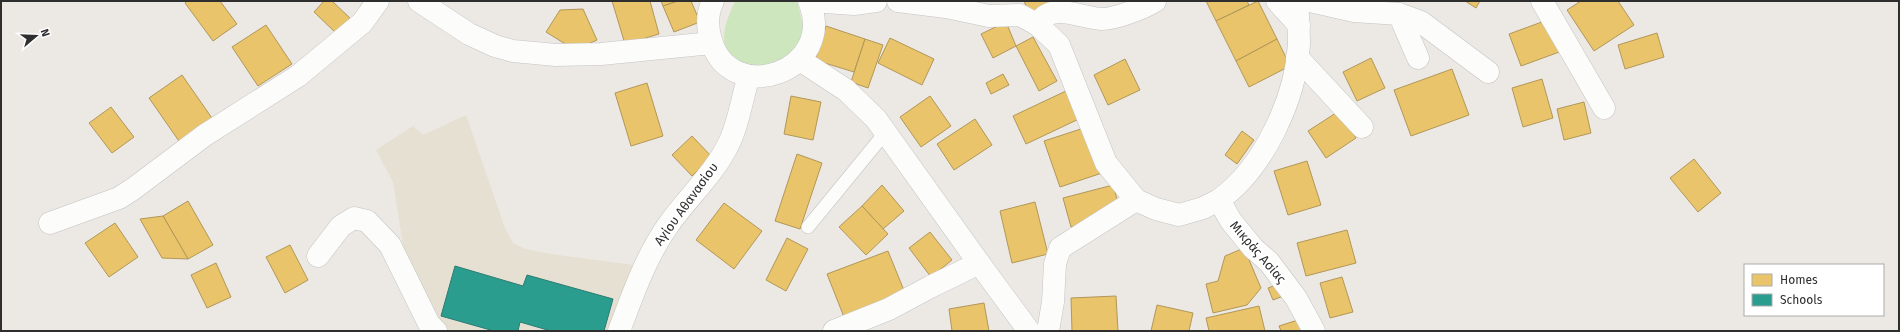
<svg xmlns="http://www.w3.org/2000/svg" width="1900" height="332" font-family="'Fira Sans',sans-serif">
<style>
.education{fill:#e6e0d3}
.park{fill:#cee6be}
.homes{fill:#e9c46a;stroke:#b19758}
.schools{fill:#2a9d8f;stroke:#2b7c72}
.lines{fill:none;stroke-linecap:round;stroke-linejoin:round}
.lane-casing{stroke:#c5c4c5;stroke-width:14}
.street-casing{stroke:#c5c4c5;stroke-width:23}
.secondary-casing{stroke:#c5c4c5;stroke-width:23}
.lane{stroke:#fcfcfb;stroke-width:13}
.street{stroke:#fcfcfb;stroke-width:22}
.secondary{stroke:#fcfcfb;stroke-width:22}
.labels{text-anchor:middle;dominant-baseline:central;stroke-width:4;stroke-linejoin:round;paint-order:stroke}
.street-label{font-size:13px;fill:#2e2e2e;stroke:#fff}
</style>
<rect width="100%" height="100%" fill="#ece8e4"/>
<path class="education" d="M 466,115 L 505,228 L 513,243 L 525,249 L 551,254 L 648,267 L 621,331 L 440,331 L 404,251 L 393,182 L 376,150 L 413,126 L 423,135 Z"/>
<path class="park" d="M 735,1 L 797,1 L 804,29 L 801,48 L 772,70 L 737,64 C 733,59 728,54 726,48 C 720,33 729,15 735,1 Z"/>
<g class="homes">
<path d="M 187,1 L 220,1 L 237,24 L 213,41 L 185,3 Z"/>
<path d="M 324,1 L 332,1 L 351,19 L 337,34 L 314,12 Z"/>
<path d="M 612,1 L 650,1 L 659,34 L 625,44 Z"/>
<path d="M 661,1 L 678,1 L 663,6 Z"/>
<path d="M 678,1 L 691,1 L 700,22 L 674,32 L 663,6 Z"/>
<path d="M 1024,1 L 1057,1 L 1029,13 Z"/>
<path d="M 1206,1 L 1247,1 L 1249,5 L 1216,21 Z"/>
<path d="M 1258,1 L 1277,39 L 1236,61 L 1216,21 Z"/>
<path d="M 1465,1 L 1480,1 L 1476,8 Z"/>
<path d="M 1581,1 L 1618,1 L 1634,25 L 1594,51 L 1567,10 Z"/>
<path d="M 583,9 L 597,40 L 575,50 L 546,32 L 560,10 Z"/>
<path d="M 1550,19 L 1562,51 L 1521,66 L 1509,34 Z"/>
<path d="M 1006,22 L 1016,46 L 993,58 L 981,34 Z"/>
<path d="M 266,25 L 292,64 L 258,86 L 232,47 Z"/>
<path d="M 826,26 L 865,39 L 854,72 L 815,60 Z"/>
<path d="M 1657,33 L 1664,57 L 1625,69 L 1618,45 Z"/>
<path d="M 1033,37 L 1057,81 L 1039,91 L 1016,46 Z"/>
<path d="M 890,38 L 934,59 L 922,85 L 878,63 Z"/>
<path d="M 865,39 L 883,45 L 868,88 L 851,82 Z"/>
<path d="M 1277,39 L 1290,66 L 1249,87 L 1236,61 Z"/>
<path d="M 1371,58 L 1385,88 L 1357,101 L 1343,72 Z"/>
<path d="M 1125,59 L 1140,90 L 1108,105 L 1094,75 Z"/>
<path d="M 1452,69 L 1469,115 L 1411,136 L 1394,90 Z"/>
<path d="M 1003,74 L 1009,85 L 991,94 L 986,83 Z"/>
<path d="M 182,75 L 214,121 L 181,144 L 149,98 Z"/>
<path d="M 1542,79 L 1553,118 L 1523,127 L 1512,88 Z"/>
<path d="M 647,83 L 663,136 L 631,146 L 615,93 Z"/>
<path d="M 1068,90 L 1081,118 L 1026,144 L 1013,116 Z"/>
<path d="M 791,96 L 821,102 L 813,140 L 784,134 Z"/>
<path d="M 930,96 L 951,126 L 921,147 L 900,117 Z"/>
<path d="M 1584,102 L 1591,133 L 1564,140 L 1557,109 Z"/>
<path d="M 111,107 L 134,137 L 112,153 L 89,123 Z"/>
<path d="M 1339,111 L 1356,138 L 1326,158 L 1308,131 Z"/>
<path d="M 975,119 L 992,145 L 954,170 L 937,144 Z"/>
<path d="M 1090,126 L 1105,172 L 1060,187 L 1044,141 Z"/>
<path d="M 1242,131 L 1254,140 L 1237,164 L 1225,155 Z"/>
<path d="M 692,136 L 712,157 L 692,176 L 672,155 Z"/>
<path d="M 797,154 L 822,163 L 800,229 L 775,221 Z"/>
<path d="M 1694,159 L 1721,193 L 1698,212 L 1670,178 Z"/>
<path d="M 1307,161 L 1321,205 L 1288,215 L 1274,171 Z"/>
<path d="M 882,185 L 904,211 L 883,229 L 862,206 Z"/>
<path d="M 1113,185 L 1117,199 L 1094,221 L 1071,227 L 1063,198 Z"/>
<path d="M 188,201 L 213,245 L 188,259 L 163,216 Z"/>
<path d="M 1035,202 L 1048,254 L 1012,263 L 1000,211 Z"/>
<path d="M 724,203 L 762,231 L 734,269 L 696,240 Z"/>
<path d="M 862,206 L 888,234 L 866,255 L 839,227 Z"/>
<path d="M 163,216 L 188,259 L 162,258 L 140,219 Z"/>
<path d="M 115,223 L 138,257 L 109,277 L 85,243 Z"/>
<path d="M 1347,230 L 1356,263 L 1306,276 L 1297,243 Z"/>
<path d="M 930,232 L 952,260 L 931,277 L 909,248 Z"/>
<path d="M 787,238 L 808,249 L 786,291 L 766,280 Z"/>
<path d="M 290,245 L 308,280 L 285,293 L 266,257 Z"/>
<path d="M 1244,248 L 1261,288 L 1247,305 L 1213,313 L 1206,284 L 1218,281 L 1225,256 Z"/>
<path d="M 888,251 L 905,293 L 844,317 L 827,274 Z"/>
<path d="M 216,263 L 231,297 L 207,308 L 191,275 Z"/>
<path d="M 1342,277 L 1353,312 L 1330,318 L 1320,283 Z"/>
<path d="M 1281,283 L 1286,295 L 1273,300 L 1268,288 Z"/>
<path d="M 1116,296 L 1118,331 L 1072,331 L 1071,298 Z"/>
<path d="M 984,303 L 989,331 L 952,331 L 949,309 Z"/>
<path d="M 1157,305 L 1193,313 L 1189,331 L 1151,331 Z"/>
<path d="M 1259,306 L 1265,331 L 1209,331 L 1206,318 Z"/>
<path d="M 1301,319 L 1304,331 L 1281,331 L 1279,326 Z"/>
</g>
<path class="schools" d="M 455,266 L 523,286 L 527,275 L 613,299 L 604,331 L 551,331 L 520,322 L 518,331 L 494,331 L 441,316 Z"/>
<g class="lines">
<defs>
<path id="lane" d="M 808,227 L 885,133"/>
<g id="street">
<path d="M 419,1 L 469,34 L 495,46 L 513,51 L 556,55 L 601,54 L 712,43"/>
<path d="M 713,1 C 707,13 707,27 711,40 C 730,108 838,72 809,1"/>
<path d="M 811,1 L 854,4 L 876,1"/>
<path d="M 898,1 L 946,7 L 989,16 L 1020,15 L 1038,25 L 1059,45 L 1106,163 L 1136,200 L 1156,209 L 1179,215 L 1203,208 L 1219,200"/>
<path d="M 1310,1 L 1354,11 L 1399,14 L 1418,58"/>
<path d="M 1542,1 L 1604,108"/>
<path d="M 1399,14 L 1421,22 L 1488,72"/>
<path d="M 1038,25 C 1049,0 1083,19 1102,19 C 1115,19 1144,8 1155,1"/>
<path d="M 1297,57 L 1362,127"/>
<path d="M 800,60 L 846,90 L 876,119 L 979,263"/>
<path d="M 50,223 L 119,198 L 133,189 L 205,135 L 298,76 L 362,23 L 378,1"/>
<path d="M 318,256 L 341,226 L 354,218 L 367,221 L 390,245 L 429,324 L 436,331"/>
<path d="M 619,331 C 633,294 646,256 669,224 C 688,197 715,173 729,143 C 739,123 742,97 749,76"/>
<path d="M 1048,331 L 1053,302 L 1055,264 L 1060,248 L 1136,200"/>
</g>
<g id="secondary">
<path d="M 1277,1 L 1299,25"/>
<path d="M 1297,1 C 1298,15 1299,29 1299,44 C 1296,98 1264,168 1219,200 L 1231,221 L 1253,248 L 1269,262 L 1296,298 L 1314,331"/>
<path d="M 834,331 L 889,309 L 930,287 L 979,263 L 1029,331"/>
</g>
</defs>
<use href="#lane" class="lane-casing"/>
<use href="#street" class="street-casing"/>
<use href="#secondary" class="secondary-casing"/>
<use href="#lane" class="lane"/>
<use href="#street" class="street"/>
<use href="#secondary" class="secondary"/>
</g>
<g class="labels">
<g class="street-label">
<text transform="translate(686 204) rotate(-54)">Αγίου Αθανασίου</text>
<text transform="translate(1258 252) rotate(49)">Μικράς Ασίας</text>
</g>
</g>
<rect width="1900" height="332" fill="none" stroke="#2e2e2e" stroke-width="4"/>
<rect x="1744" y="264" width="140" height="52" fill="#ffffff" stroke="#ababab"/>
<rect x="1752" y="274" width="20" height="12" fill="#e9c46a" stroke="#ababab"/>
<text x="1780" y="284" font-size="12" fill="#2e2e2e">Homes</text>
<rect x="1752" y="294" width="20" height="12" fill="#2a9d8f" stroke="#ababab"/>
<text x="1780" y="304" font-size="12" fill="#2e2e2e">Schools</text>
<g transform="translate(36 36) rotate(71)" stroke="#ffffff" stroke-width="3" paint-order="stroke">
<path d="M0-3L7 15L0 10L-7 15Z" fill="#2e2e2e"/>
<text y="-6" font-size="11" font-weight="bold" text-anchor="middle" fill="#2e2e2e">N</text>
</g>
</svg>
